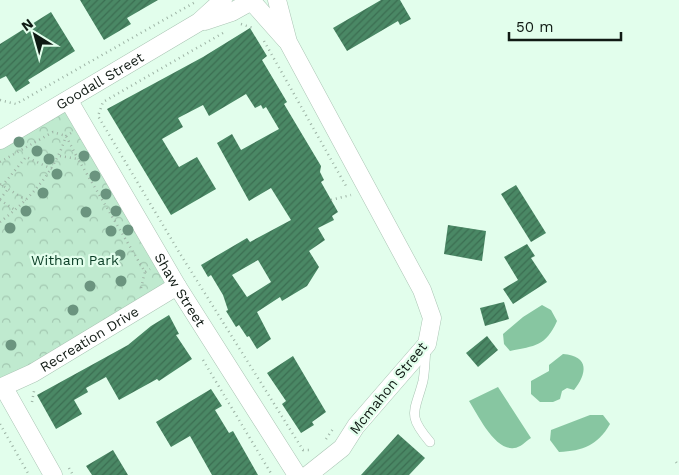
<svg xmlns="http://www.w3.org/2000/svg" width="679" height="475" font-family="'Work Sans',sans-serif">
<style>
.forest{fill:url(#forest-crowns)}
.water{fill:#87c6a1}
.building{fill:url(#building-hatch);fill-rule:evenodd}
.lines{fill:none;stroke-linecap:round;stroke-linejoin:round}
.service-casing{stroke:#aac5b4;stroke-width:10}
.minor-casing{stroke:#aac5b4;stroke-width:19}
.path{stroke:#9db3a5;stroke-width:2.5;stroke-dasharray:1 4;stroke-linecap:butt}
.service{stroke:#fff;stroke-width:9}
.minor{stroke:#fff;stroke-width:18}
.tree{fill:#6b947f}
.labels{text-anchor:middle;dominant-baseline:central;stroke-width:4.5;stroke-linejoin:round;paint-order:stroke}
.street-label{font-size:14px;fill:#101a14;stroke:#e2feec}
.park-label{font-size:14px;fill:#093d25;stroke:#e2feec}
</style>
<defs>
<pattern id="forest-crowns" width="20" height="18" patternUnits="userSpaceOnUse" patternTransform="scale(1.25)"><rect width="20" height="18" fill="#bfeacf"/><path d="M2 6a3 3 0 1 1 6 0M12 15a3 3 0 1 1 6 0" fill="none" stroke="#a3c8b1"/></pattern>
<pattern id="building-hatch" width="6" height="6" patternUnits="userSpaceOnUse" patternTransform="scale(1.25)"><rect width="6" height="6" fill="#4a8865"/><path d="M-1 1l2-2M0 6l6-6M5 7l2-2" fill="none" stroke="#3c6e52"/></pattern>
</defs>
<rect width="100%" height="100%" fill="#e2feec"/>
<path class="forest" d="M 69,101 L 177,286 L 0,388 L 0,140 Z"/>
<g class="water">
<path d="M 542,305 L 551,310 L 557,321 C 546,346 535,346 510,351 L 504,344 L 503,334 L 523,317 Z"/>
<path d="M 563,354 C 590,356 587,374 574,390 L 567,388 L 562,391 L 560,399 L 553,402 L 540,402 L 531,394 L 531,381 L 549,371 L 549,365 Z"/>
<path d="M 498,387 L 531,438 C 526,441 520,448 514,448 C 495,451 478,415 469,401 Z"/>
<path d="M 590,415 L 603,415 L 610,424 C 598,445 583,451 559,452 L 550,440 L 551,430 Z"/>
</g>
<g class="building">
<path d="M 80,0 L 158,0 L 127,18 L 131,24 L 104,40 Z"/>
<path d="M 381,0 L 400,0 L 411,19 L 400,25 L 398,21 L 347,51 L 333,28 Z"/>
<path d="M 51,12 L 75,51 L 28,80 L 30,83 L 16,92 L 6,76 L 0,79 L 0,44 Z"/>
<path d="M 250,28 L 267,56 L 262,60 L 287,102 L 284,104 L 321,166 L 320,172 L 324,180 L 321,182 L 338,212 L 332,216 L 334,220 L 318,228 L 325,240 L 309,251 L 319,267 L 307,286 L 282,301 L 280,297 L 257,312 L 271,339 L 257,349 L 249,336 L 247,337 L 239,325 L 236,327 L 226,311 L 228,310 L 223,295 L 211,275 L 208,277 L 201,265 L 247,238 L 250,242 L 291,220 L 271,188 L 249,201 L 217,143 L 232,134 L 241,150 L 279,129 L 266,107 L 263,109 L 261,105 L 255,108 L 246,94 L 209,116 L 203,105 L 178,118 L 183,127 L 162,139 L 179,167 L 197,157 L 216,189 L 171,215 L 107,109 L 203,57 ZM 258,260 L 271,282 L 247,297 L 232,275 Z"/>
<path d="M 516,185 L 546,233 L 531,242 L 501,194 Z"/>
<path d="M 448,225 L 486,231 L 482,261 L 444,254 Z"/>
<path d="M 527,244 L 535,256 L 531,258 L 547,282 L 513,304 L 503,289 L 518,280 L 504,257 Z"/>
<path d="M 504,302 L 509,319 L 485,326 L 480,308 Z"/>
<path d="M 169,315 L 179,334 L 176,335 L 192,359 L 159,381 L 157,379 L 119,400 L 106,377 L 86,388 L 88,392 L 74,400 L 82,414 L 56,429 L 37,395 L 128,345 L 151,326 Z"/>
<path d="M 487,336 L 498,350 L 478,367 L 466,353 Z"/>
<path d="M 293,356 L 326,412 L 312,422 L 314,425 L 301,433 L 282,404 L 286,401 L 267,373 Z"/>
<path d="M 211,389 L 222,406 L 215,410 L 229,433 L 233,431 L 258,475 L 212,475 L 190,436 L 171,447 L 156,422 Z"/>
<path d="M 398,434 L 425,458 L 409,475 L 361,475 Z"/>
<path d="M 113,450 L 128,475 L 92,475 L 86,466 Z"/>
</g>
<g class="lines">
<defs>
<path id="service" d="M 426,349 C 425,359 425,370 423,381 C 415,412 406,414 430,442"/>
<g id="minor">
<path d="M 277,0 L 288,42 L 422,290 L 432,318 L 427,344 L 356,426 L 342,448 L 308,475"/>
<path d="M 255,5 L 286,40"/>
<path d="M 205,21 L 232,12 L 250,2"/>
<path id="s1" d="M 69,101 L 177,286 L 297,475"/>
<path id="s2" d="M 0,140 L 199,22 L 223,0"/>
<path id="s3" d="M 0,388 L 33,373 L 177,286"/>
<path d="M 4,388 L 53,475"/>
</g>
</defs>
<use href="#service" class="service-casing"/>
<use href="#minor" class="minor-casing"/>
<g class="path">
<path d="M 241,24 L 253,28"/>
<path d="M 223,33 L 103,102 L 98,116 L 179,252 L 303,450 L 312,450"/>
<path d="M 264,41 L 346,186"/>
<path d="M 0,100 L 16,104 L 197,1"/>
<path d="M 60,156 L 78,159 L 145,272 L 150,269"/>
<path d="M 0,162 L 53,132 L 66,136 L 78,159"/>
<path d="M 0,184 L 26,200"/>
<path d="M 2,186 L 26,157 L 52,169"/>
<path d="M 0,199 L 8,189"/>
<path d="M 0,200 L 15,210"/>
<path d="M 331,200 L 351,195"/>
<path d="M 0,222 C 29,200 55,172 66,136 L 71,133"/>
<path d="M 141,288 L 145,272"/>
<path d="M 203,360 L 272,475"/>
<path d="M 32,402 L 34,391"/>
<path d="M 0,424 L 29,475"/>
<path d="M 326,439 L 333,429"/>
<path d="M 676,462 L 679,466"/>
<path d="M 69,468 L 73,475"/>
</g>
<use href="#service" class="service"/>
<use href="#minor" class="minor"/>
</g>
<g class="tree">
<circle cx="19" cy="142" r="5.5"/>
<circle cx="37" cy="151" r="5.5"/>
<circle cx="84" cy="156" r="5.5"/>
<circle cx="49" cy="159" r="5.5"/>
<circle cx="57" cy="174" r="5.5"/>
<circle cx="95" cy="176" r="5.5"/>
<circle cx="43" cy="193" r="5.5"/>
<circle cx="106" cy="194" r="5.5"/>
<circle cx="26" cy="211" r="5.5"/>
<circle cx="116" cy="211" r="5.5"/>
<circle cx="86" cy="212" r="5.5"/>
<circle cx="10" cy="228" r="5.5"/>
<circle cx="128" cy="230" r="5.5"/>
<circle cx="111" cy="231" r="5.5"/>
<circle cx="120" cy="255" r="5.5"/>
<circle cx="121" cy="281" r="5.5"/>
<circle cx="90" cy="286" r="5.5"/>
<circle cx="73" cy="310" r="5.5"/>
<circle cx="11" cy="345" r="5.5"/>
</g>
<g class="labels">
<g class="street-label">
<text stroke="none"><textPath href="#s2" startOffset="116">Goodall Street</textPath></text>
<text stroke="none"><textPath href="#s1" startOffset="219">Shaw Street</textPath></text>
<text stroke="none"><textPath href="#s3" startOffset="102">Recreation Drive</textPath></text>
<text transform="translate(388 388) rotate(-51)">Mcmahon Street</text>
</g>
<g class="park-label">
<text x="75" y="260">Witham Park</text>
</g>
</g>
<g transform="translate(35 35) rotate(323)" stroke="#e2feec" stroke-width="4" paint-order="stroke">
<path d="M0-4L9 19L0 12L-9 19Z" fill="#101a14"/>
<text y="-8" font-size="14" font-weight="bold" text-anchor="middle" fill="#101a14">N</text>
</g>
<path d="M509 32v8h112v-8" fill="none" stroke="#101a14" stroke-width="2.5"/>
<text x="516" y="32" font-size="15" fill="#101a14" stroke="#e2feec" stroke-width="4" paint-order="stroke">50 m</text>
</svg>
